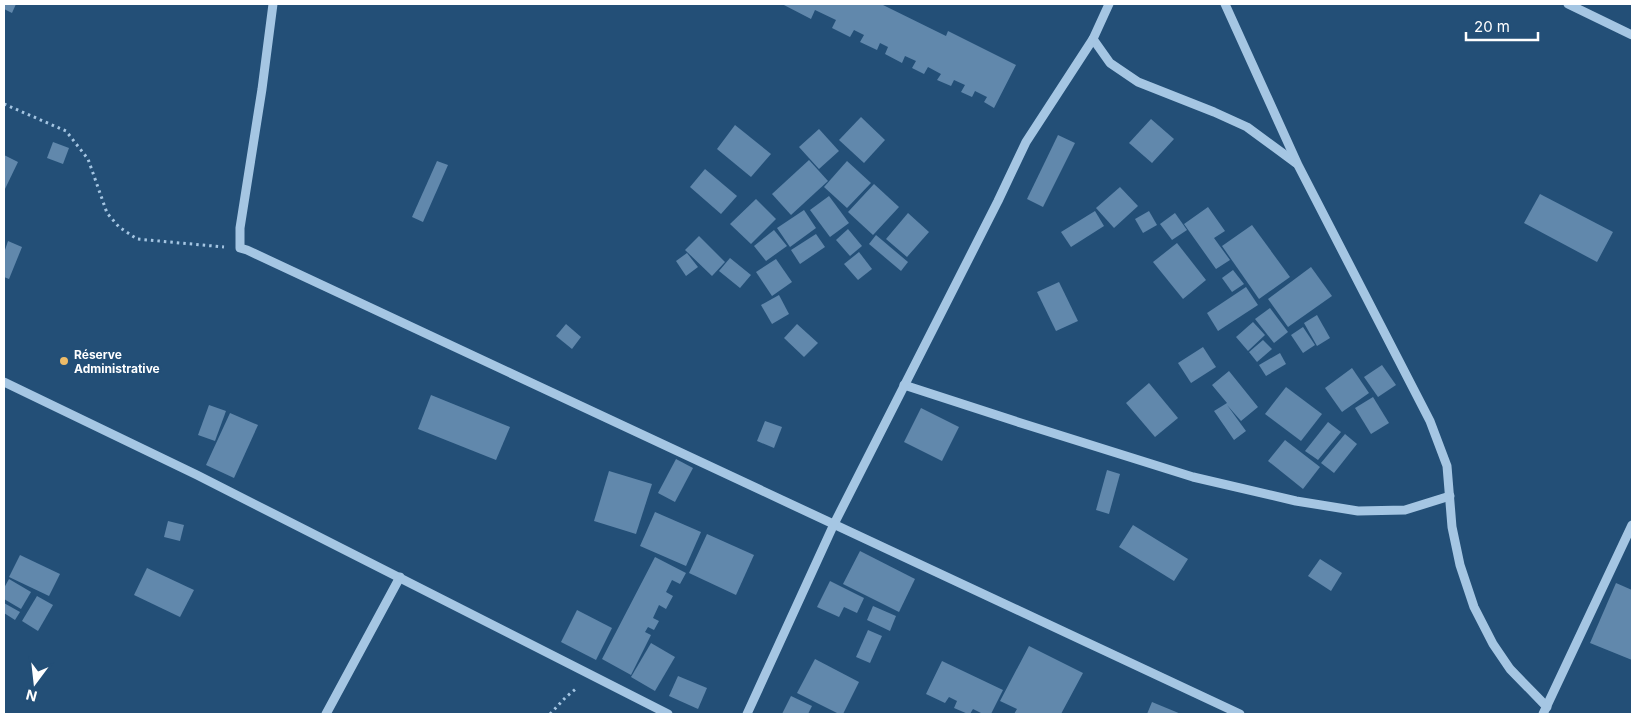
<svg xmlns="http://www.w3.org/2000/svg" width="1636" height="718" font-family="Inter,sans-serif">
<rect width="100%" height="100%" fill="#234f77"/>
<g fill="#6188ac">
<polygon points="4,4 16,4 12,13 4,9"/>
<polygon points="782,4 881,4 946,36 948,31 1016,65 994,108 984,102 987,97 975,91 972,97 961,92 965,85 954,80 951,86 937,80 941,74 928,67 924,74 912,68 916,61 905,56 902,63 885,54 888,47 880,43 877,50 860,42 864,35 854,30 850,37 832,28 836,20 815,10 811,19"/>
<polygon points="861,117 885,140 864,163 839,140"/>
<polygon points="1151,119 1174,139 1152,163 1129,143"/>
<polygon points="735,125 771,154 751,177 717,149"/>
<polygon points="819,129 839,151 819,169 799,147"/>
<polygon points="1058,135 1075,143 1043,207 1027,199"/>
<polygon points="53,142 69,148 63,164 47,158"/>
<polygon points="4,155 18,162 4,191"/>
<polygon points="809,160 828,181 791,215 772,194"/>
<polygon points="437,161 448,165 423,222 412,217"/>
<polygon points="847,161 871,183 847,208 824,187"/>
<polygon points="705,169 737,196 721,214 690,187"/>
<polygon points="874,184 899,207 873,235 848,212"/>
<polygon points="1120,187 1138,206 1114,228 1096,208"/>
<polygon points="1540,194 1613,232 1597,262 1524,223"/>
<polygon points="829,196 849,223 830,237 810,210"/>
<polygon points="756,199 776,219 751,244 730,224"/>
<polygon points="1208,207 1225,231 1214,238 1230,260 1216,269 1184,224"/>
<polygon points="804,210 816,228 790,247 777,228"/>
<polygon points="1095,211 1104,226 1071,247 1061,232"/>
<polygon points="1149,211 1157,225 1143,233 1135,219"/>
<polygon points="908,213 929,232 907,257 886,239"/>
<polygon points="1175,213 1187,230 1172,240 1160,224"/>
<polygon points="1252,225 1290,277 1259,299 1222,246"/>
<polygon points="848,229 862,246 850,256 836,240"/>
<polygon points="774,230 787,246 766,261 754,246"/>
<polygon points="816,234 825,247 800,264 791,250"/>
<polygon points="876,235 908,262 901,271 869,244"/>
<polygon points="699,236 725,262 712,276 685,250"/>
<polygon points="8,241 22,247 9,279 4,277 4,253"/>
<polygon points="1177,243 1206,280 1183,299 1153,262"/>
<polygon points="859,252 872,269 858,280 844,264"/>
<polygon points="687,253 698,267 686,276 676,261"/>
<polygon points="730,258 751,275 740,288 719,271"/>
<polygon points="776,259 792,282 772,296 756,272"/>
<polygon points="1311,267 1332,296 1288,327 1268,299"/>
<polygon points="1233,270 1244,284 1232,292 1222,278"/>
<polygon points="1059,282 1078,321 1056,331 1037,292"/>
<polygon points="1246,287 1258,305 1218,331 1207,313"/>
<polygon points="779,295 789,314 772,324 761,305"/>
<polygon points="1270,308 1288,332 1274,343 1255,319"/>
<polygon points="1317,315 1330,338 1317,346 1304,323"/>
<polygon points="1253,322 1265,335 1248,351 1236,337"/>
<polygon points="566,324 581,337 572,349 556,336"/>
<polygon points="797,324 818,343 804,357 784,338"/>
<polygon points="1303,327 1315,345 1303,353 1291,335"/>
<polygon points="1263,340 1272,349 1257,362 1249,352"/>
<polygon points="1203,347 1216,367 1191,383 1178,363"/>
<polygon points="1280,353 1286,364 1266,376 1259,365"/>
<polygon points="1382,365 1396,385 1378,397 1364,377"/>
<polygon points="1352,368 1369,393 1342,412 1325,388"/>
<polygon points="1229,371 1258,407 1241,421 1227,405 1246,431 1234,440 1214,411 1227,403 1212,385"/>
<polygon points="1149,383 1178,418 1155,437 1126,403"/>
<polygon points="1286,387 1322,414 1301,441 1265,414"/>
<polygon points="431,395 510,427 496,460 418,429"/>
<polygon points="1373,397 1389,423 1371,434 1355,408"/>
<polygon points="209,405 226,411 215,441 198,435"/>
<polygon points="921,408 959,427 942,461 904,442"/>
<polygon points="230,413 258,425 234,478 206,465"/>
<polygon points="765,421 782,427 774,448 757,441"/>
<polygon points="1328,422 1341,432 1318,460 1305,451"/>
<polygon points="1345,434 1357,444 1334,473 1321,463"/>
<polygon points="1285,440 1320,467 1303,489 1268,461"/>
<polygon points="676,459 693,468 675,502 658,493"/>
<polygon points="1107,470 1120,474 1109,514 1096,510"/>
<polygon points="609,471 652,484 636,534 594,521"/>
<polygon points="655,512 701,532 686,566 640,546"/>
<polygon points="168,521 184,525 180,541 164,537"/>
<polygon points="1133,525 1188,559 1174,581 1119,547"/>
<polygon points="707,534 754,555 736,595 689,573"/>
<polygon points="860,551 915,579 899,612 843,584"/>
<polygon points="20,555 60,574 49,596 9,577"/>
<polygon points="655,557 686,573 680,584 672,580 666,592 673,596 666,609 659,605 653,618 659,621 654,630 648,627 645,632 651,635 631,675 602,659"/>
<polygon points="1320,559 1342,573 1331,591 1308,576"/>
<polygon points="147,568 194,590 180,617 134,595"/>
<polygon points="9,579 31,592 21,609 4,599 4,588"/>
<polygon points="830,581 864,598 857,613 844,607 839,617 817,607"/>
<polygon points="1616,583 1632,590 1632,660 1590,643"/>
<polygon points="37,596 53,605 38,631 22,621"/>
<polygon points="4,603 20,612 15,620 4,613"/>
<polygon points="873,606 896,616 890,631 867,620"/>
<polygon points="577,610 612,628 596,660 561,642"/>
<polygon points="868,630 882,636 870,663 856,657"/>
<polygon points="651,643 675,657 655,691 631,677"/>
<polygon points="1029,646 1083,673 1061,714 1014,714 1017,709 1000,701"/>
<polygon points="815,659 859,682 843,714 839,714 797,693"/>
<polygon points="942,661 1003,690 991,714 980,714 981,713 973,709 970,714 968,714 954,708 957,701 949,697 945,703 926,694"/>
<polygon points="678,676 707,688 698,709 669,696"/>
<polygon points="791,696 812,706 808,714 782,714"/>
<polygon points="1152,702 1181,714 1147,714"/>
</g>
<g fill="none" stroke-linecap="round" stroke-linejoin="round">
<g stroke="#a5c6e3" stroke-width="3" stroke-dasharray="2.5 4" stroke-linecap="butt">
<polyline points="4,104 66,131 88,159 107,213 119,227 137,239 224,247"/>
<polyline points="550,714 566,697 578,687"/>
</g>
<g stroke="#a5c6e3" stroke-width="9">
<polyline points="273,4 262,89 240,228 240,248 247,250 1240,714"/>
<polyline points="1225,4 1298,165 1430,421 1447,466 1452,527 1460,565 1474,607 1493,644 1510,669 1547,707"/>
<polyline points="1568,4 1632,35"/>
<polyline points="1093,39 1110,63 1138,82 1214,112 1247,127 1296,163"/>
<polyline points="4,382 197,475 668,714"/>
<polyline points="904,385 1024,424 1193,477 1296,501 1358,511 1405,510 1450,496"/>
<polyline points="326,714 400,577"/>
<polyline points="747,714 834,524 998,201 1026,142 1093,39 1109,4"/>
<polyline points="1543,714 1632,525"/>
</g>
</g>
<circle fill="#eebc68" stroke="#234f77" stroke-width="2" cx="64" cy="361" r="5"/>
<g text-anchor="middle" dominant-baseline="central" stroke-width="4" stroke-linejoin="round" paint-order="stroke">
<g font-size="12" font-weight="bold" fill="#fff" stroke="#234f77" text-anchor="start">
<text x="74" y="354">Réserve<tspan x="74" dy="14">Administrative</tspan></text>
</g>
</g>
<rect width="1636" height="718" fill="none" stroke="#ffffff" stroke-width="10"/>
<g transform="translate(35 683) rotate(195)" stroke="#234f77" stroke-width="4" paint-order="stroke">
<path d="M0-4L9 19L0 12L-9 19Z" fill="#ffffff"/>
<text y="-8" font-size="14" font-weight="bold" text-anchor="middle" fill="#ffffff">N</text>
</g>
<path d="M1466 32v8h72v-8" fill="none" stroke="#ffffff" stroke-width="2.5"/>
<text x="1474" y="32" font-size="15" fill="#ffffff" stroke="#234f77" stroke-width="4" paint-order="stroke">20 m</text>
</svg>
